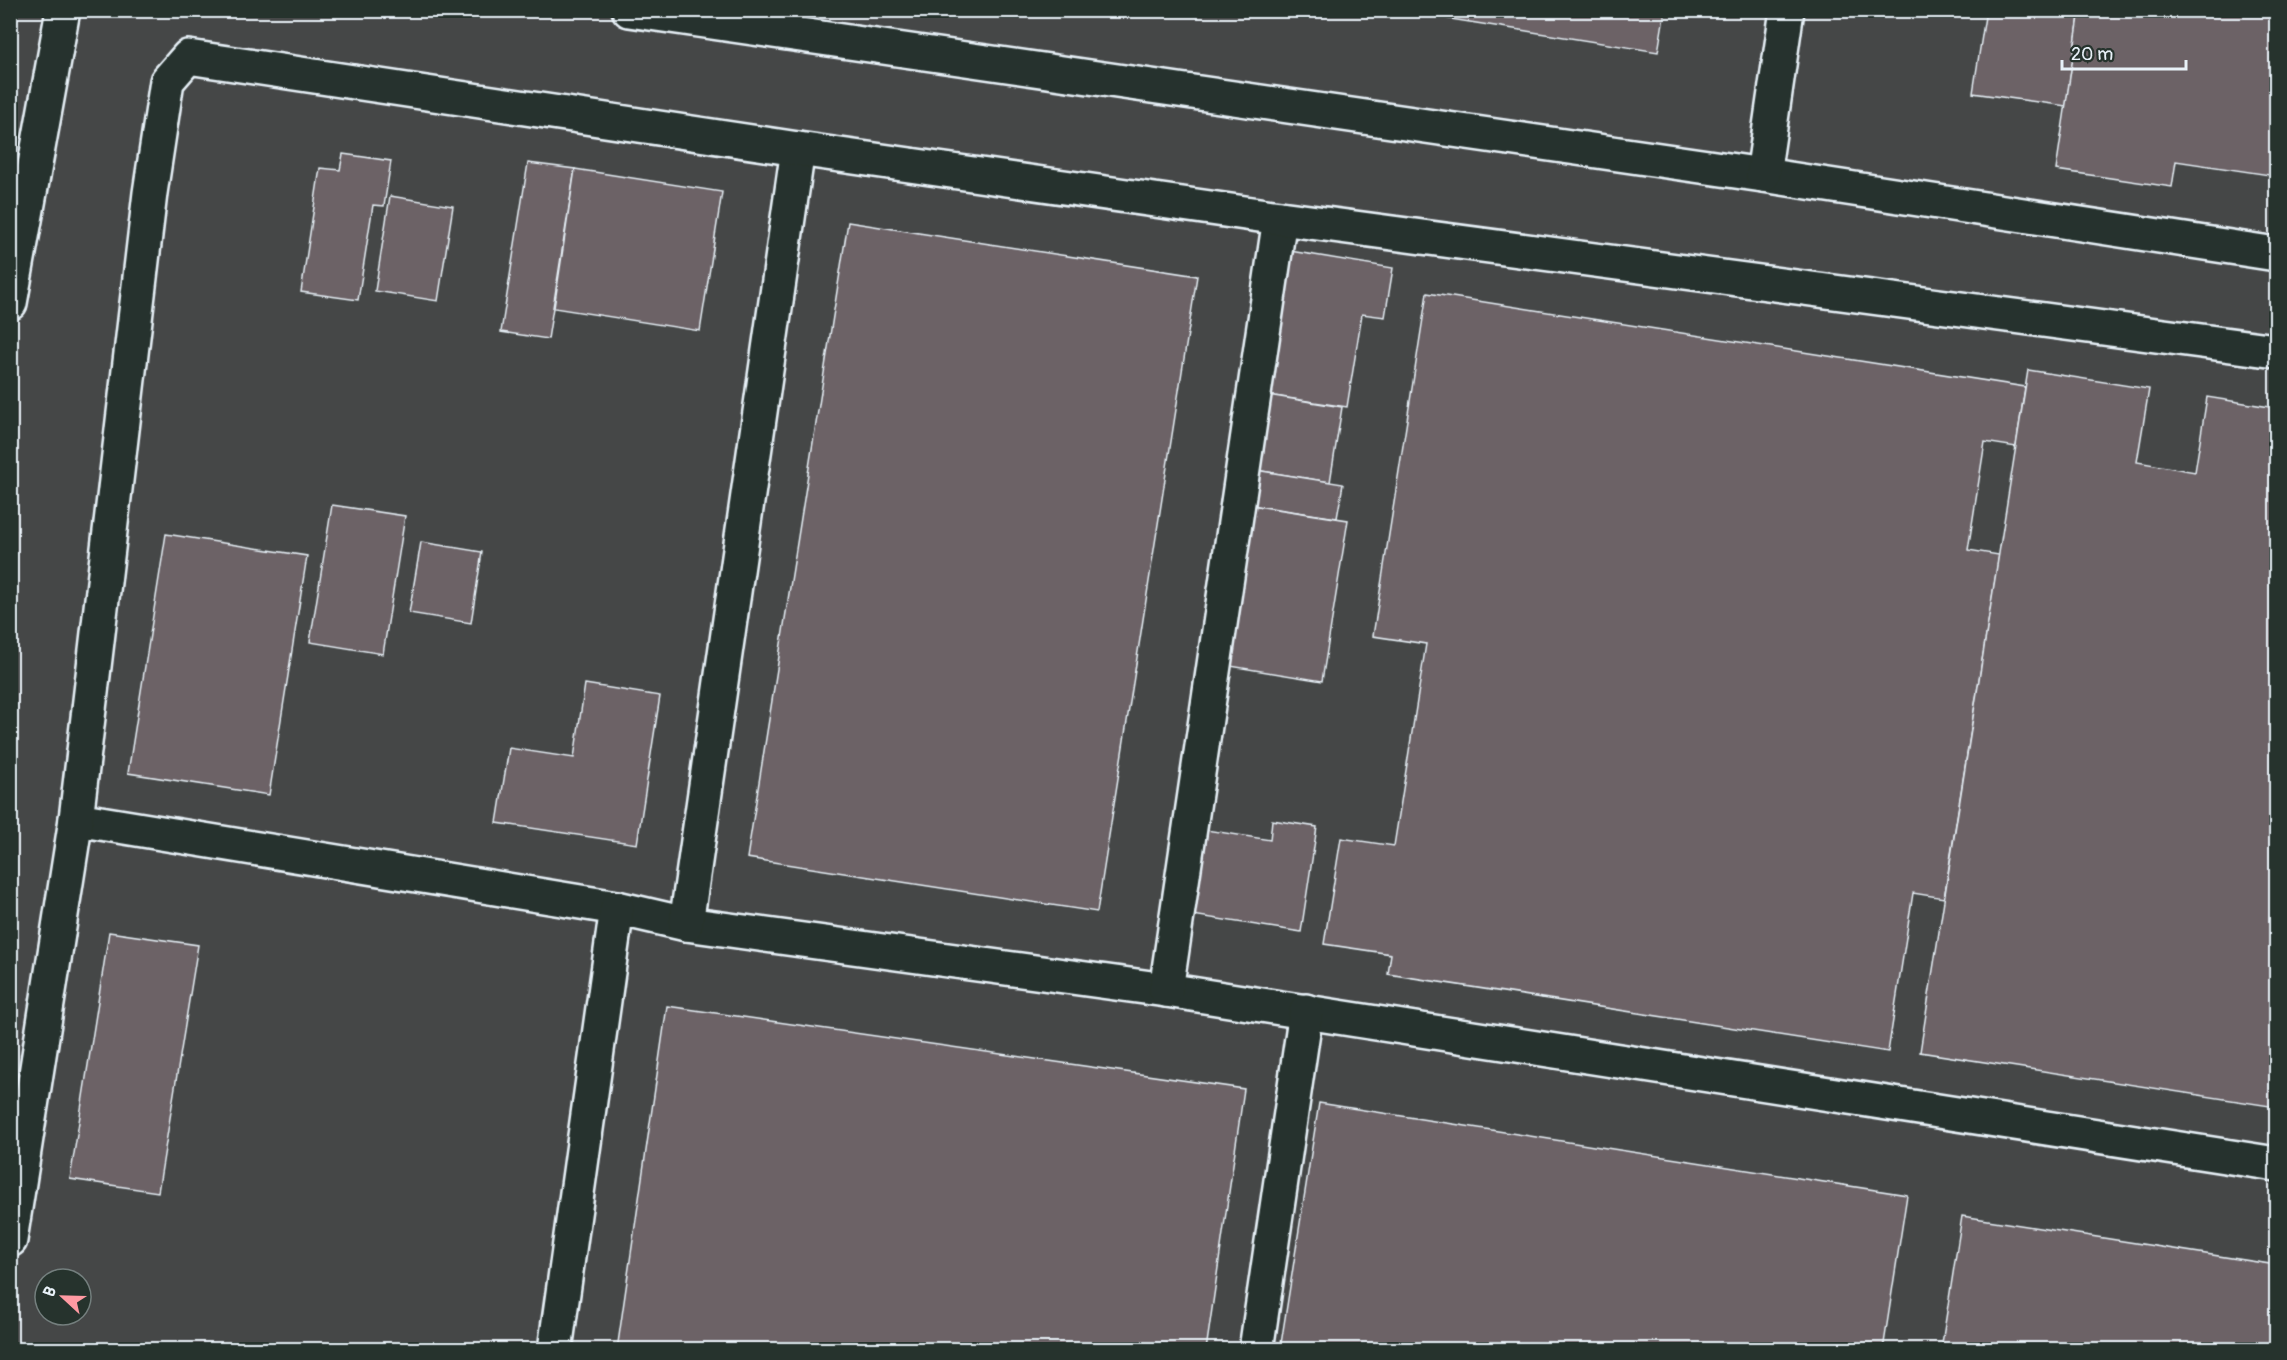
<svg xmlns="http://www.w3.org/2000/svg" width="2287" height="1360" font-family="Pangolin,sans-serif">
<rect width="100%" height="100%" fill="#343c38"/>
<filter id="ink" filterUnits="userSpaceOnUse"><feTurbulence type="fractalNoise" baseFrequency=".0167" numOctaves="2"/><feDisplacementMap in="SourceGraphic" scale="12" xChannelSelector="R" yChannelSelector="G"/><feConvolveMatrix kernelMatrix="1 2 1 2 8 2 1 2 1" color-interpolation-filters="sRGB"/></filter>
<g filter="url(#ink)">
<path fill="#454746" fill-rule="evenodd" d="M 10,11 L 2276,11 L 2276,1349 L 11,1349 ZM 45,1279 L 81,1279 L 81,1315 L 45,1315 Z"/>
<g fill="#6c6266" stroke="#e8f1f8" stroke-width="1.5">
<polygon points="1394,10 1665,10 1658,52"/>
<polygon points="1986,10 2080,10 2066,106 1973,93"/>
<polygon points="2080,10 2276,10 2276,176 2176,161 2172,187 2056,170"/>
<polygon points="343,154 391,161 384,206 373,205 358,300 301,292 320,168 340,170"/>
<polygon points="528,163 575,169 548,339 501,332"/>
<polygon points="575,169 722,192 700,331 554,308"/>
<polygon points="390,196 453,206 438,301 375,291"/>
<polygon points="848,222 1197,276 1097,912 747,858"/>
<polygon points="1284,250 1393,268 1385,317 1362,314 1347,407 1262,394"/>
<polygon points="1427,293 2025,387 2016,447 1985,442 1968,550 1999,555 1944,898 1913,893 1888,1052 1388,974 1391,954 1324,944 1341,838 1394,846 1426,644 1373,636"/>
<polygon points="2028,370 2149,389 2137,462 2195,472 2207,397 2276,408 2276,1107 1920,1052"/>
<polygon points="1262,394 1342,407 1330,482 1249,469"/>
<polygon points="1249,469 1343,484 1337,518 1244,504"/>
<polygon points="1244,504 1348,520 1322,681 1218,664"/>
<polygon points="332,505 405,516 383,654 310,642"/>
<polygon points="166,534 307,556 269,795 128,773"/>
<polygon points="421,542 482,552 471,623 409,613"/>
<polygon points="585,684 660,696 637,844 497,823 509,748 574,758"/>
<polygon points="1272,820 1317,827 1301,932 1173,912 1187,827 1270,840"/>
<polygon points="109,932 198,945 158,1192 70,1179"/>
<polygon points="667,1006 1244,1089 1206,1350 617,1350"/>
<polygon points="1319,1103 1907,1195 1883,1350 1280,1350"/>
<polygon points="1962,1216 2276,1265 2276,1350 1941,1350"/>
</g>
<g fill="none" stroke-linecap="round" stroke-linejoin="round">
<defs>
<g id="minor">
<polyline points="629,10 1763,175 2276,254"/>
<polyline points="1763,175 1787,10"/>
<polyline points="10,303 63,10"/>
<polyline points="76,819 617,908 686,924 1166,990 2276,1164"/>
<polyline points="686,924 798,149"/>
<polyline points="1166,990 1280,218"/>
<polyline points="10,1240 76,819 150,193 167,81 188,57 798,149 1280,218 2276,351"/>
<polyline points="555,1350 617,908"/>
<polyline points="1256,1350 1306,1011"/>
</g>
</defs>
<use href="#minor" stroke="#e8f1f8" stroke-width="38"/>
<use href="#minor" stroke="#26332d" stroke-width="33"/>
</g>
</g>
<rect width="2287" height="1360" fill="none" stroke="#26332d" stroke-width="36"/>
<rect x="18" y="18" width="2251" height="1324" fill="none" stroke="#e8f1f8" stroke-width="2" filter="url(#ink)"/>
<g transform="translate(63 1297) rotate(292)"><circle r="28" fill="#26332d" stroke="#747f7e" stroke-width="1.5"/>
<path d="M0-4.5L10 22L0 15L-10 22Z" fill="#ff9aa2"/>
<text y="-9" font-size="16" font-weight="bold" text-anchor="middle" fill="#e8f1f8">B</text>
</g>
<path d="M2062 60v9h124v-9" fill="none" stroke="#e8f1f8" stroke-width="3"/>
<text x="2071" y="60" font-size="18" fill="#e8f1f8" stroke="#26332d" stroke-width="4.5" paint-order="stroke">20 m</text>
</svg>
